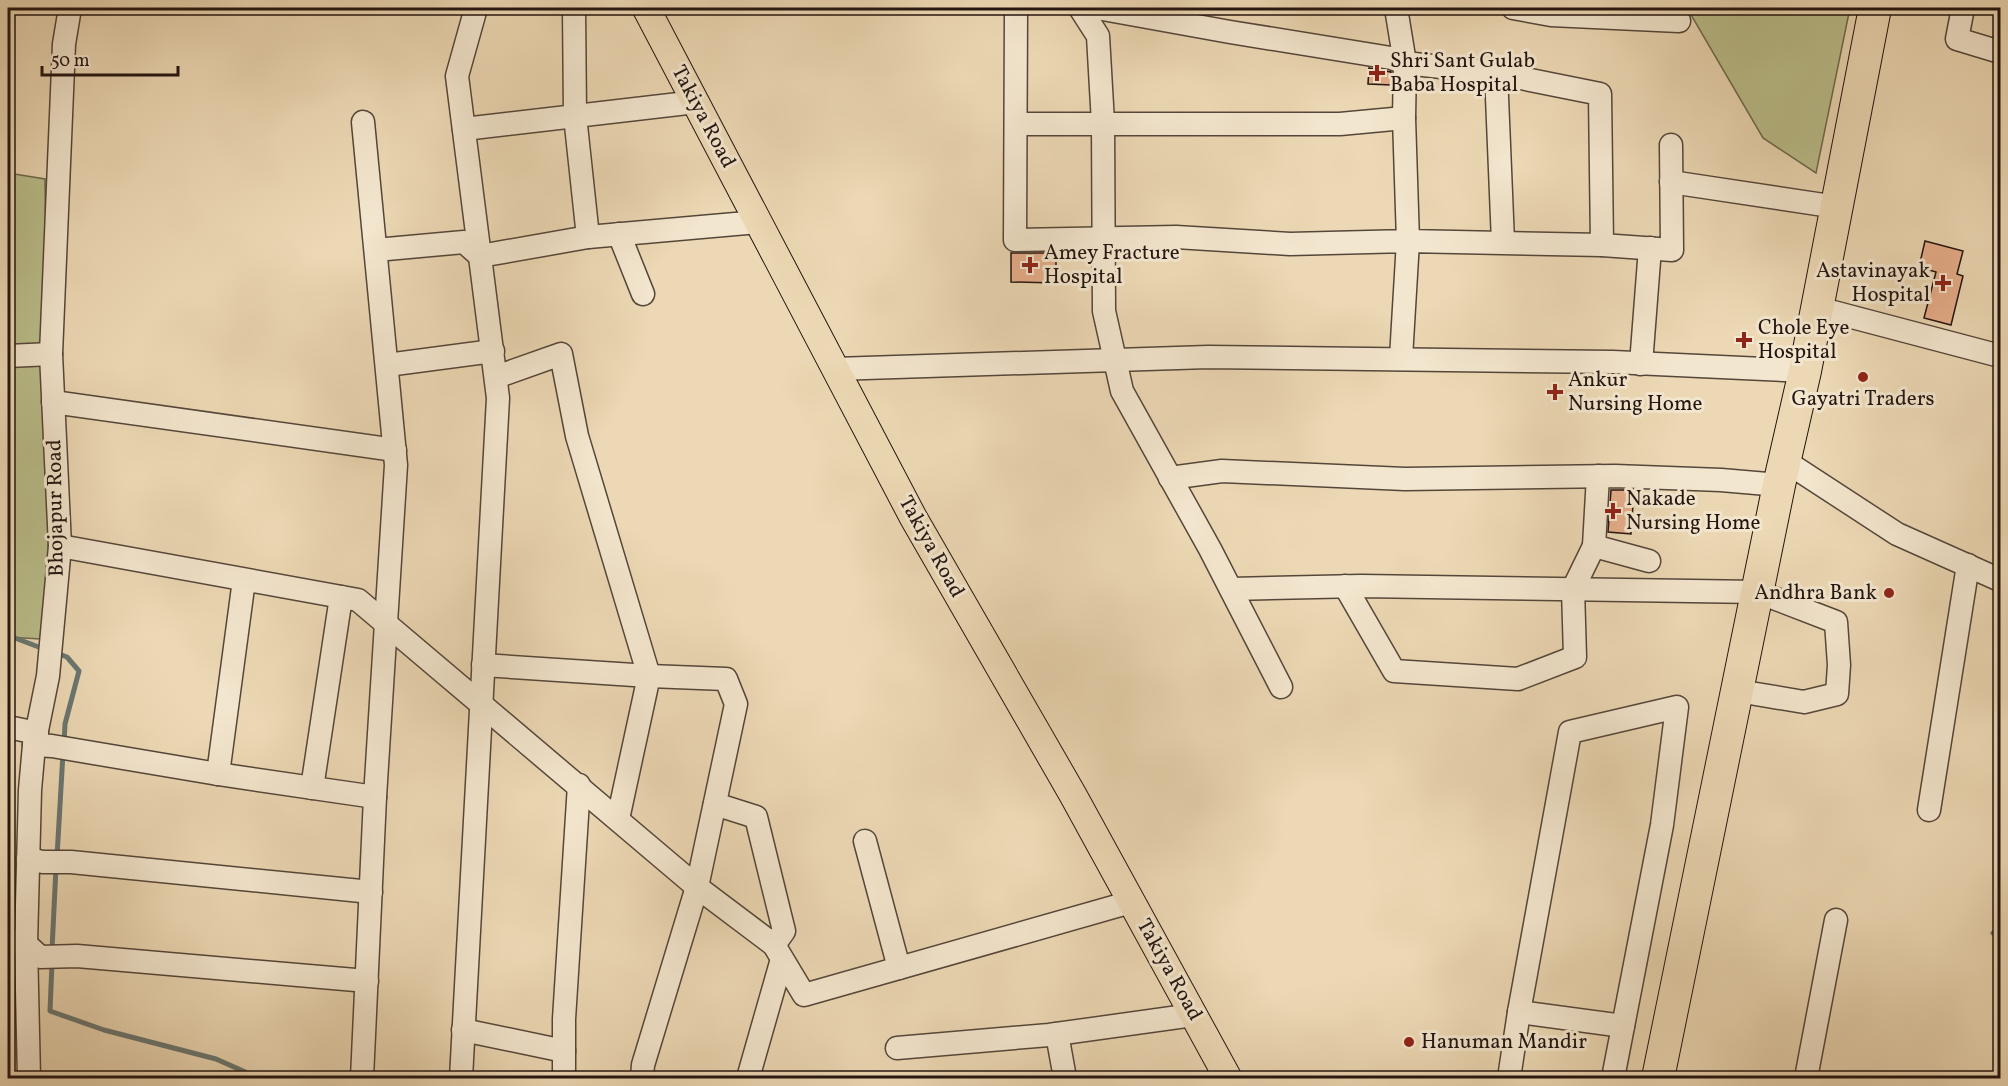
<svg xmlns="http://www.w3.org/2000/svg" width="2008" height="1086" font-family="Vollkorn,serif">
<rect width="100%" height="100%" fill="#ecd8b4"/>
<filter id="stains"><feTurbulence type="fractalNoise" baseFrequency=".00333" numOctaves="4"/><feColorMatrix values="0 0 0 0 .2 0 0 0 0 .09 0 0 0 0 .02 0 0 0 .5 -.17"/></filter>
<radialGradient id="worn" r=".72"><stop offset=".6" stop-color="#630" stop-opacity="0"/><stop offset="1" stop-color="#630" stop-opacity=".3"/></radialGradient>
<g fill="#babe8b" stroke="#6e6a4e" stroke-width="1.5">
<polygon points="1687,8 1850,8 1816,173 1763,138"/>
<polygon points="8,173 45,179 47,351 52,548 40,639 8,637"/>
</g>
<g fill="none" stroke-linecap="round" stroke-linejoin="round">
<g stroke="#6a7771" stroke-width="5">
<polyline points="8,638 15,638 44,649"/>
<polyline points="56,653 67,657 79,671 65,724 64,744"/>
<polyline points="57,857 63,753"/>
<polyline points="1993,933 2000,936"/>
<polyline points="52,950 56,867"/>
<polyline points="52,963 50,1011 104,1030 216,1059 259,1078"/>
</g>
</g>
<g fill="#e7ae8b" stroke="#231511" stroke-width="1.5">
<polygon points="1369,68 1391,72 1391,85 1368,84"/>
<polygon points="1925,241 1963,251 1957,274 1963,276 1951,325 1924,318 1936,272 1919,267"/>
<polygon points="1011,253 1056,253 1056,283 1011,282"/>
<polygon points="1611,490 1634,490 1631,534 1608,532"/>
</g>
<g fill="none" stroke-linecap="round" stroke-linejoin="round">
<defs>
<g id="minor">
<polyline points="574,8 575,116 588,237 758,222"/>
<polyline points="1016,8 1015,240 1176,237 1290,244 1408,241 1602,245 1600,94 1496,73 1405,63 1404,118 1408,241 1401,358"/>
<polyline points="1080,8 1098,36 1103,123 1104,311 1122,391 1210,549 1281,687"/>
<polyline points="1097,8 1230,32 1391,58 1405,63"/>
<polyline points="1396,8 1405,63"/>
<polyline points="1513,8 1551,15 1679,21"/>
<polyline points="1963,8 1957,39 2000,52"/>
<polyline points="1496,73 1503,242"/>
<polyline points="1016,124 1340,124 1404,118"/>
<polyline points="464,129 696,102"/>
<polyline points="1671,182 1837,207"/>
<polyline points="619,234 643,294"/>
<polyline points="1602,245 1672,250 1671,145"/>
<polyline points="376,250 464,242 480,256 588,237"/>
<polyline points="1818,308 2000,356"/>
<polyline points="8,356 51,354"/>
<polyline points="1641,364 1650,248"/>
<polyline points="387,365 493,351"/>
<polyline points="835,369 1208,357 1613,362 1805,371"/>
<polyline points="496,377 561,354 577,436 649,676 618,819"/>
<polyline points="53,402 395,450"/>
<polyline points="1785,461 1897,534 2000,580"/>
<polyline points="1170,478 1222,471 1405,479 1615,476 1721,480 1779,485"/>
<polyline points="60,546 358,600 697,887 774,945 804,995 1131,902"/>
<polyline points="1594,546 1598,476"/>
<polyline points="1345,586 1394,671 1518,679 1575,657 1573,589 1594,546 1649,561"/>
<polyline points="1231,589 1361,586 1758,592 1836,622 1839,665 1837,694 1804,702 1738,691"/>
<polyline points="483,665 649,676 726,679 736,704 697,887 643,1065 642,1078"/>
<polyline points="8,727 37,733"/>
<polyline points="34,745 52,746 218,774 375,797"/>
<polyline points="218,774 244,580"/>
<polyline points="312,788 341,597"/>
<polyline points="715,804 756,817 784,931 774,945"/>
<polyline points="1929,810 1968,565"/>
<polyline points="865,841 899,968"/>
<polyline points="28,859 43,862 71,862 371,892"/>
<polyline points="8,940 26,944 40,957 77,956 367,981"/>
<polyline points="1519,1012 1623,1026"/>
<polyline points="463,1030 564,1051"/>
<polyline points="1057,1034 1065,1078"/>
<polyline points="897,1048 1049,1035 1193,1015"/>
<polyline points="29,1078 26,944 30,790 34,745 48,676 60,546 51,354 64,44 70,8"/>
<polyline points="362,1078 375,797 396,465 363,122"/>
<polyline points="461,1078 498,398 457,76 476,8"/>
<polyline points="564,1078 564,1019 579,785"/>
<polyline points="748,1078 782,959"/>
<polyline points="1509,1078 1519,1012 1570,732 1677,707 1662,825 1613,1078"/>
<polyline points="1806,1078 1836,920"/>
</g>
<polyline id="major" points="646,8 913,517 1073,795 1228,1078"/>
<polyline id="highway" points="1658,1078 1779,485 1805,371 1875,8"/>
</defs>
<use href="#minor" stroke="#55463a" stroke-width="25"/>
<use href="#major" stroke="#231511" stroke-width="29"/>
<use href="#highway" stroke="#231511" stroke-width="34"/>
<use href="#minor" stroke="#f3e6ce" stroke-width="22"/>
<use href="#major" stroke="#ecd8b4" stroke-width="27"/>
<use href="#highway" stroke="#ecd8b4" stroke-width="32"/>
</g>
<g fill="#8f2418" stroke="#f3e6ce" stroke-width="2">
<path d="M1374 64h6v6h6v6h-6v6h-6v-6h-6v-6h6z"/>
<path d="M1027 256h6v6h6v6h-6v6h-6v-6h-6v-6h6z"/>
<path d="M1940 274h6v6h6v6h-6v6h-6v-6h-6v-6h6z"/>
<path d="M1741 331h6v6h6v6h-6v6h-6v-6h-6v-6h6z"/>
<circle cx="1863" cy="377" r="6"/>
<path d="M1552 383h6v6h6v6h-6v6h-6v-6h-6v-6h6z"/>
<path d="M1610 502h6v6h6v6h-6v6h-6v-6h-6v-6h6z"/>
<circle cx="1889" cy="593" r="6"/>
<circle cx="1409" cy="1042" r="6"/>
</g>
<g text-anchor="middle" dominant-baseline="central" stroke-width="6" stroke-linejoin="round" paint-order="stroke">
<g font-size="21" fill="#231511" stroke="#f3e6ce" text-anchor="start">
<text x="1390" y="61">Shri Sant Gulab<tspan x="1390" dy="24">Baba Hospital</tspan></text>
<text x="1044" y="253">Amey Fracture<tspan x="1044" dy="24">Hospital</tspan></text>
<text x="1930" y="271" text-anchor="end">Astavinayak<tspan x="1930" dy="24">Hospital</tspan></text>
<text x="1758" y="328">Chole Eye<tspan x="1758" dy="24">Hospital</tspan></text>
<text x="1568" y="380">Ankur<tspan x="1568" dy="24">Nursing Home</tspan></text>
<text x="1863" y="399" text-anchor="middle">Gayatri Traders</text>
<text x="1626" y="499">Nakade<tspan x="1626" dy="24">Nursing Home</tspan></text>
<text x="1877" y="593" text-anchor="end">Andhra Bank</text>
<text x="1421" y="1042">Hanuman Mandir</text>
</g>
<g font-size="21" fill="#231511" stroke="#f3e6ce">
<text transform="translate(703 117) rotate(62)">Takiya Road</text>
<text transform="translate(56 508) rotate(-91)">Bhojapur Road</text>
<text transform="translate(931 547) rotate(61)">Takiya Road</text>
<text transform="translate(1169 970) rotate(61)">Takiya Road</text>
</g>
</g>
<rect width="2008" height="1086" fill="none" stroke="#ecd8b4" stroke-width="30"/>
<rect x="9" y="9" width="1990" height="1068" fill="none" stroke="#231511" stroke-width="3"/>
<rect x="15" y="15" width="1978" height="1056" fill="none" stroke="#231511" stroke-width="1.5"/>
<path d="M42 66v9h136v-9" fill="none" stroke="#231511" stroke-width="3"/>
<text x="51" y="66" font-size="18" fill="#231511" stroke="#f3e6ce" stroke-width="4.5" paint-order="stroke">50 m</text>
<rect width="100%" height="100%" filter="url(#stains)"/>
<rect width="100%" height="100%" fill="url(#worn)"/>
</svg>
